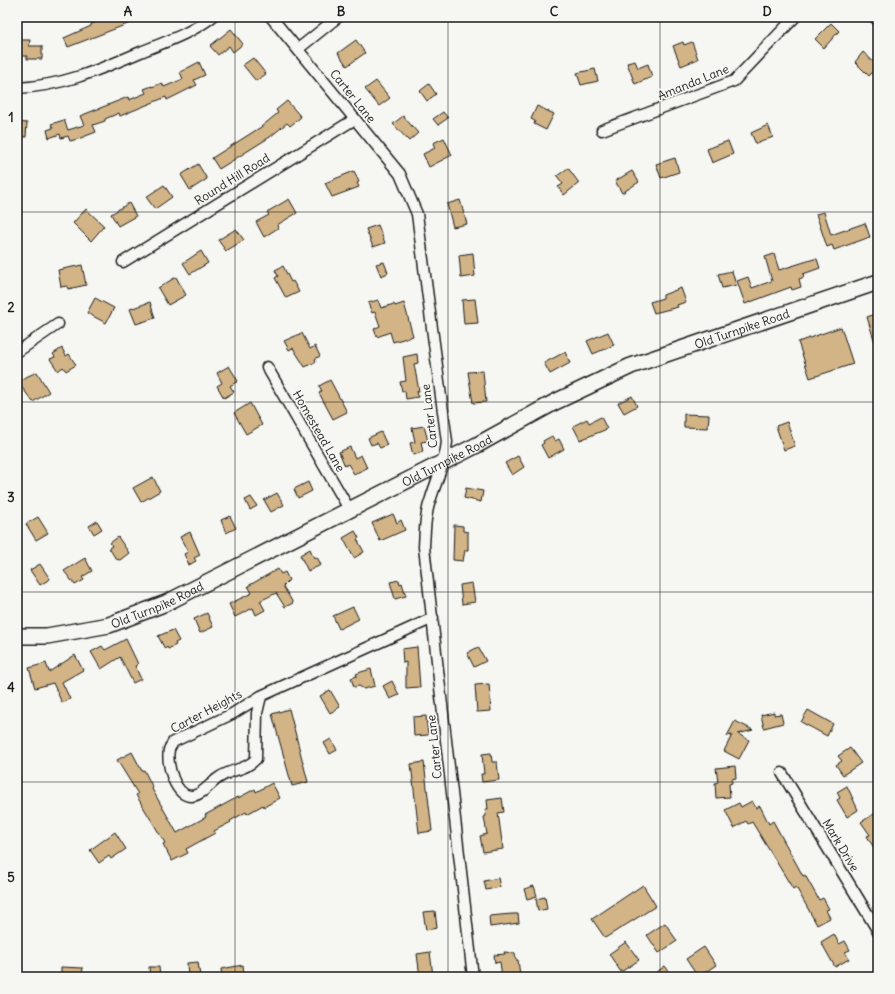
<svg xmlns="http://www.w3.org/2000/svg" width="895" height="994" font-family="Delius,sans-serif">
<rect width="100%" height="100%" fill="#f6f6f2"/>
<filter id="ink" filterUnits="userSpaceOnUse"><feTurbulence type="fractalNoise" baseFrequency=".025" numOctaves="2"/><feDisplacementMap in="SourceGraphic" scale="8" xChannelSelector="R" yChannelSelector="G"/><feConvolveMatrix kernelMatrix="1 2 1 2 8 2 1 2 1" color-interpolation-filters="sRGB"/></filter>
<g filter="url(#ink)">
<g fill="#d2b486" stroke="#1c1c1c">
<polygon points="104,17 143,18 68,47 64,38 91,26 91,24 105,19"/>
<polygon points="831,23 839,31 824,48 815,39"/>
<polygon points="231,29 243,44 233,52 229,46 218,55 210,46"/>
<polygon points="20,40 30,40 29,46 42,46 42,59 27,59 27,56 20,56"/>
<polygon points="356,40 365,53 347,66 338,53"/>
<polygon points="683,42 684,45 692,42 698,59 681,66 673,46"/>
<polygon points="863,52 878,66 869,76 855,62"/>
<polygon points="253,58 266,74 256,81 243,65"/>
<polygon points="635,61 638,68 648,64 652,77 635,84 627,63"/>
<polygon points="199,62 205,75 194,80 197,85 167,100 166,97 120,116 119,113 105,119 105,121 93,125 96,132 78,139 70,141 68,136 61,138 60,134 49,138 47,130 53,128 51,124 64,120 68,130 84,125 80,116 128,97 129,100 146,93 144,89 152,86 152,87 162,83 164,87 183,79 180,72"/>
<polygon points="595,69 598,81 581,85 577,73"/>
<polygon points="376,81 390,98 379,106 365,89"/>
<polygon points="429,84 436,94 427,101 420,91"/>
<polygon points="287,101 301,117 290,126 287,123 270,137 219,169 212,158 261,127 278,113 276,110"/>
<polygon points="537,106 554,114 546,130 534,124 535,121 531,119"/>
<polygon points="443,112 448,118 438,125 433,119"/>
<polygon points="403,116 418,133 409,141 393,124"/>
<polygon points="17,122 27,123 26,137 17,136"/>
<polygon points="768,125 773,137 756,144 751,133"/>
<polygon points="444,138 452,155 429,167 423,154 435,148 433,143"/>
<polygon points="728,141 733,154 712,163 707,149"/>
<polygon points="675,158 679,172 661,178 656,164"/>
<polygon points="198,164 207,179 190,190 181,175"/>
<polygon points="568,168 579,183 564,195 558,187 563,184 557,176"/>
<polygon points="354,171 359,182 357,183 359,187 332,197 325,183"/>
<polygon points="632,171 639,182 622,193 615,181"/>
<polygon points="164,185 172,197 155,209 146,197"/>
<polygon points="289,199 297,213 277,225 278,228 264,237 256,222 269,215 267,212"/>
<polygon points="460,200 467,224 453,227 447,204"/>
<polygon points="129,203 136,216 118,226 111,214"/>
<polygon points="86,209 104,226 91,241 73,223"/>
<polygon points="824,212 831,235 865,223 870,237 834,250 832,245 827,247 816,214"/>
<polygon points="378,225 385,243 373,247 366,229"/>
<polygon points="236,229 244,240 226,251 218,240"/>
<polygon points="201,251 208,263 190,274 183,263"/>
<polygon points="473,253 475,276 461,278 459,255"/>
<polygon points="774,254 779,270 814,259 817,259 820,268 803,274 804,277 799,279 801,287 792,290 791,287 745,304 737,281 748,277 752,288 772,281 765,257"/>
<polygon points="384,262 388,273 381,276 376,264"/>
<polygon points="82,265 86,285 68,289 67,286 61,287 58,270"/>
<polygon points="283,266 291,282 293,281 299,292 286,298 275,278 278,276 275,270"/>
<polygon points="732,271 736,285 722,288 718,274"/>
<polygon points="176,277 186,295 168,305 158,288"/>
<polygon points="681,288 686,302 677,305 678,307 654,313 650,302 663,298 663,295"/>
<polygon points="95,298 114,308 106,323 87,313"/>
<polygon points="475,299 478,323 464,324 462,300"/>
<polygon points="378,300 381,308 394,304 395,306 404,303 413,336 393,342 390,332 377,337 374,329 380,326 375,312 372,313 368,303"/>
<polygon points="150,302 155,318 136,324 130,309"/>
<polygon points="878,313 878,346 876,346 867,317"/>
<polygon points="841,327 853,364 810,378 798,342"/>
<polygon points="608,332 614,345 593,354 587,341"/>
<polygon points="302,333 310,349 315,346 320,356 315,359 316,362 305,367 293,348 289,350 284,341"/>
<polygon points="62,348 66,356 69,354 76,365 66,371 63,367 58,371 50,359 55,357 53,354"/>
<polygon points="565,352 570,363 550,374 544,363"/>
<polygon points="417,354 418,363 414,364 419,391 417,391 418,397 406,399 405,391 402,391 400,382 406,381 403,357"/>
<polygon points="229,366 238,381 230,386 234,392 224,398 217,386 222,383 217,373"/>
<polygon points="483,371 486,402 473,403 468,372"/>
<polygon points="37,372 49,392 33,402 17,381"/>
<polygon points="330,380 347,412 333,419 319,393 322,391 319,386"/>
<polygon points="632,396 637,406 624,413 618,403"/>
<polygon points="250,403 262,425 246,434 234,413"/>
<polygon points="684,414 709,415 708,428 684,427"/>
<polygon points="601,417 607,429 580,440 573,426 587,419 589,423"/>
<polygon points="787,422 795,446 784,450 776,426"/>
<polygon points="424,426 428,441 421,442 423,452 413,455 410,443 415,442 412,428"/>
<polygon points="381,432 387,445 380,448 377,443 371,445 368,438"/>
<polygon points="552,436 555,441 559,439 564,449 548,458 541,445 544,443 543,441"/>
<polygon points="350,447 355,458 361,455 367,468 354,474 348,464 345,466 339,452"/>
<polygon points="518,456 524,467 512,475 505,463"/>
<polygon points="153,477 160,491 141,502 133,488"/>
<polygon points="308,482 312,491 298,498 294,489"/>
<polygon points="466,488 483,491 481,502 464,498"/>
<polygon points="277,493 284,505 271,512 264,500"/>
<polygon points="251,497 257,506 250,510 245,500"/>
<polygon points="393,514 397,523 401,520 405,530 380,541 372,523"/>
<polygon points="230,516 236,528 226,533 221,520"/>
<polygon points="38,517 48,533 36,540 26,524"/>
<polygon points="97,521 102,529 94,534 89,526"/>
<polygon points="454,525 463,526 463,531 468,532 468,550 465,550 463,561 453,560"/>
<polygon points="355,531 359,538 357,539 364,552 354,558 343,538"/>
<polygon points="190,532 200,555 194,558 196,561 189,565 184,554 188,552 180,537"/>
<polygon points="118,537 129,553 120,560 116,559 109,548 112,546 110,543"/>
<polygon points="310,549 314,558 317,557 321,565 308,571 300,555"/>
<polygon points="85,558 92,571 82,577 84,580 75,585 64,571"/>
<polygon points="40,564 50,579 40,585 30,570"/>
<polygon points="278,569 281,574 285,572 289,580 283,586 293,603 285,607 276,593 260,601 265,610 256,615 253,608 235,617 229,604 252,593 248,586"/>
<polygon points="399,580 400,584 402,583 406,596 395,599 390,582"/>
<polygon points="472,583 475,602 462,604 460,585"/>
<polygon points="353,607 359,619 339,629 333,616"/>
<polygon points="207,613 213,627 200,633 194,619"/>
<polygon points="173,630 179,641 175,643 176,645 168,649 167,647 165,649 158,636"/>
<polygon points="126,639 138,664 135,666 141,679 133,683 120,657 101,669 91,652 102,646 105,650"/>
<polygon points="417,647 420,687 406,688 406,662 403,663 402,649"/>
<polygon points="478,647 486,661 474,667 467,653"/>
<polygon points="75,655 83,670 62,682 70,699 62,703 53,683 35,688 29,668 46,663 49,672"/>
<polygon points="371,669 375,686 364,689 359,686 354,687 351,678 357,676 356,674 361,672"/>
<polygon points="392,681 399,695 390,699 383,686"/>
<polygon points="489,684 491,711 477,712 475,685"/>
<polygon points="330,690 340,707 330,713 320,696"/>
<polygon points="289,709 308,782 292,786 272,714"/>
<polygon points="808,710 833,724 827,736 801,722"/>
<polygon points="774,712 774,715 781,714 783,723 764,728 761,715"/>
<polygon points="426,716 428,735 414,736 413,717"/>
<polygon points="735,721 753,730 738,734 749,740 739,759 724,751 732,735 727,736"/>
<polygon points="331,739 337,750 330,754 324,743"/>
<polygon points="850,748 861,763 843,775 836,765 842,761 838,756"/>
<polygon points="132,752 142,771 144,770 153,788 152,789 177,833 206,817 205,815 238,797 238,798 255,789 256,792 272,783 280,798 264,807 263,805 247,814 246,812 230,821 231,822 214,831 215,833 186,849 188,853 172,861 163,844 165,843 136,795 138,794 117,760"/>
<polygon points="491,753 492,762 497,762 499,780 482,782 481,774 484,774 482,754"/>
<polygon points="424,762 432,831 419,833 411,764"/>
<polygon points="735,766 736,778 732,779 732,783 729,784 730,797 716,798 715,783 718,782 716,768"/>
<polygon points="847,786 858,810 847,817 837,800 840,798 837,792"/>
<polygon points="502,798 504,812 498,813 503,849 483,852 480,836 487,834 484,817 486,816 485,809 488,809 487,800"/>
<polygon points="752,801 756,808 760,806 769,824 773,821 803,876 805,875 819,900 823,898 829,909 826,910 830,918 817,925 796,887 793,889 752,822 748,824 746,821 734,828 725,810 739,803 741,807"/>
<polygon points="874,814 878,821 878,855 867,836 870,835 861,822"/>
<polygon points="115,832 126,849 111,859 109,856 99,863 90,850"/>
<polygon points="498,878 500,887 486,890 484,881"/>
<polygon points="643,885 656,906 605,938 592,919"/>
<polygon points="534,886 537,896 527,899 524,889"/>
<polygon points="545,897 547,909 538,911 536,899"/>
<polygon points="435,911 437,928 426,930 423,912"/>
<polygon points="512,914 518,914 519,923 490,927 489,916"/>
<polygon points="665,923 677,941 659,953 647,935"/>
<polygon points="834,934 839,944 845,941 850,950 845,952 849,959 835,967 821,942"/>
<polygon points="626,942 639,960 621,972 609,954"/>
<polygon points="704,947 716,965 698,977 686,959"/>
<polygon points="430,952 433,976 420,977 417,954"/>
<polygon points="504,952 515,953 516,960 518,960 520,975 502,977 500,962 495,963 494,955 505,954"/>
<polygon points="198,962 200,976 188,977 187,963"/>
<polygon points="243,965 244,974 222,977 221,969"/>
<polygon points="665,966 673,977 650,977"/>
<polygon points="61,967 83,968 82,977 61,977"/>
<polygon points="149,967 159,967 160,977 150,977"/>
</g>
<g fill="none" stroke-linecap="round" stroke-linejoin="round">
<defs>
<g id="street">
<path d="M 271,17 L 400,174 L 417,214 L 447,442 C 445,462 437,479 431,498 C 425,514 425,530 424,547 L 473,977"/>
<polyline points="874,17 878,20"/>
<polyline points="298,49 338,17"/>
<path d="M 17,88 C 64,86 101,69 143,51 C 168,41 191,33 212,17"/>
<polyline points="602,130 734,81 795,17"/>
<polyline points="123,262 355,119"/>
<polyline points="17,352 58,324"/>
<polyline points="267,367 349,509"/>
<path d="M 261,696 L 257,713 L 256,759 C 246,770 232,769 220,777 C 211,782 203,795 192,796 C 175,797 166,764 169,750 C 169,748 172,745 173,742 L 232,714 L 261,696 L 433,618"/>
<polyline points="782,773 878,931"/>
</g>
<g id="secondary">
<path id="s1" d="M 17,636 L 47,636 L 109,625 L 166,603 L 477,445 L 555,402 L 631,366 L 878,282"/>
</g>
</defs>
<use href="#street" stroke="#1c1c1c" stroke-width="13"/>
<use href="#secondary" stroke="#1c1c1c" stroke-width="18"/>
<use href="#street" stroke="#f6f6f2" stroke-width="10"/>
<use href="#secondary" stroke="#f6f6f2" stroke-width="15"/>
</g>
</g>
<path fill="none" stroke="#1c1c1c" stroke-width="1" stroke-opacity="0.55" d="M 235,17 L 235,977M 448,17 L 448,977M 660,17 L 660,977M 17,212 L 878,212M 17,402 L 878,402M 17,592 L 878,592M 17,782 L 878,782"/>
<g text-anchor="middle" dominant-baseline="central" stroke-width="3.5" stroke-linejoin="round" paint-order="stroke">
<g font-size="12" fill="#1c1c1c" stroke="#f6f6f2">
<text transform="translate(693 82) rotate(-22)">Amanda Lane</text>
<text transform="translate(353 96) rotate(51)">Carter Lane</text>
<text transform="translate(232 179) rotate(-32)">Round Hill Road</text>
<text stroke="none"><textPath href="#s1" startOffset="793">Old Turnpike Road</textPath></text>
<text transform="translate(429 416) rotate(-97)">Carter Lane</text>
<text transform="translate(319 431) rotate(60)">Homestead Lane</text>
<text stroke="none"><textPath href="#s1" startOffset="469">Old Turnpike Road</textPath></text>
<text stroke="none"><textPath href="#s1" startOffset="145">Old Turnpike Road</textPath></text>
<text transform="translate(206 711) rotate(-28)">Carter Heights</text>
<text transform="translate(434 747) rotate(-96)">Carter Lane</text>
<text transform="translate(841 845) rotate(59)">Mark Drive</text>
</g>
</g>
<rect width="895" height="994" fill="none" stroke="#f6f6f2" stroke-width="44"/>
<rect x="22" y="22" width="851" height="950" fill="none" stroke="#1c1c1c" stroke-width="1.5"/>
<g font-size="13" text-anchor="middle" font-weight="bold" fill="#1c1c1c">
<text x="128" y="16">A</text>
<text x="341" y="16">B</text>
<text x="554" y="16">C</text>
<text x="767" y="16">D</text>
<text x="11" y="122">1</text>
<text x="11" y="312">2</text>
<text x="11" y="502">3</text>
<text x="11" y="692">4</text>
<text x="11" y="882">5</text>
</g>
</svg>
